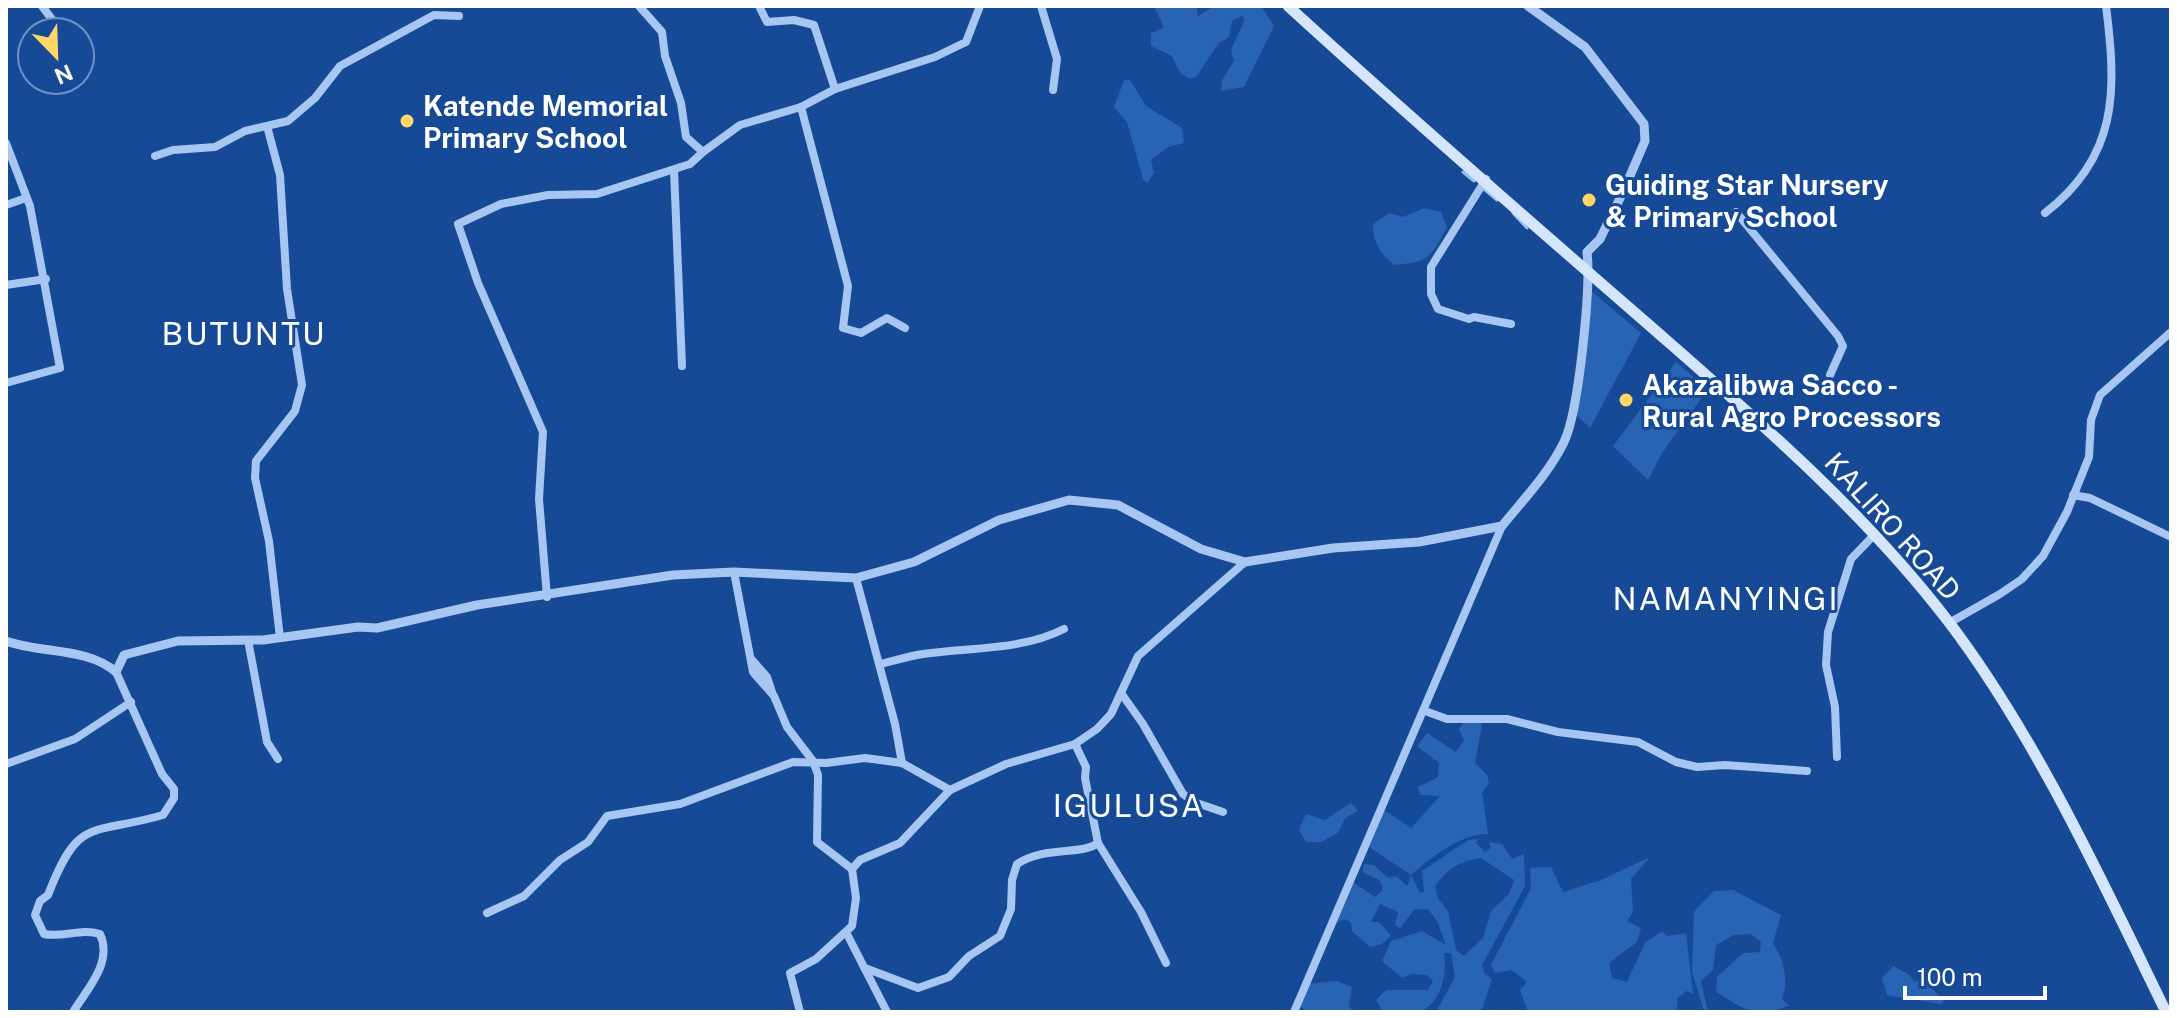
<svg xmlns="http://www.w3.org/2000/svg" width="2177" height="1018" font-family="'Public Sans',sans-serif">
<rect width="100%" height="100%" fill="#164a96"/>
<g fill="#2963b4" fill-rule="evenodd">
<polygon points="1154,6 1196,6 1198,16 1215,6 1261,6 1274,26 1244,87 1221,91 1222,80 1234,61 1231,50 1244,21 1243,15 1232,21 1229,37 1219,43 1196,77 1189,79 1179,71 1172,56 1151,46 1151,33 1164,28"/>
<polygon points="1124,80 1130,80 1146,106 1182,128 1184,143 1168,147 1151,160 1154,173 1147,183 1143,179 1127,122 1114,107"/>
<path d="M 1424,208 L 1441,212 L 1447,227 C 1431,258 1429,262 1394,265 C 1380,252 1373,244 1373,224 L 1389,213 L 1403,217 Z"/>
<polygon points="1590,290 1641,333 1590,428 1572,411"/>
<polygon points="1676,362 1708,389 1662,453 1648,480 1613,446"/>
<path d="M 1472,719 L 1482,724 L 1475,763 L 1487,775 L 1489,783 L 1482,792 L 1488,834 C 1462,833 1430,858 1411,875 L 1420,893 L 1424,892 L 1422,871 L 1468,840 L 1479,839 L 1476,843 L 1485,852 L 1491,848 L 1489,842 L 1502,844 L 1512,859 L 1524,854 L 1525,886 L 1482,965 L 1484,973 L 1492,979 L 1481,1012 L 1436,1012 L 1455,977 L 1451,953 L 1444,953 C 1447,973 1442,1001 1422,1011 C 1412,1015 1394,1012 1383,1012 L 1376,1000 L 1386,990 L 1428,990 L 1433,981 L 1427,975 L 1412,974 L 1402,978 L 1382,961 L 1391,941 L 1422,931 L 1446,945 L 1437,921 L 1428,909 L 1414,910 L 1400,928 L 1395,925 L 1398,912 L 1380,904 L 1371,922 L 1379,922 L 1391,936 L 1382,944 L 1370,947 L 1352,931 L 1351,922 L 1344,919 L 1336,923 L 1353,882 L 1375,897 L 1383,890 L 1380,881 L 1363,872 L 1364,864 L 1374,865 L 1388,878 L 1396,876 L 1407,886 L 1411,875 L 1369,847 L 1384,810 L 1411,828 L 1440,796 L 1420,795 L 1418,787 L 1438,777 L 1439,763 L 1417,746 L 1427,733 L 1456,752 L 1464,740 L 1459,729 L 1464,721 ZM 1481,858 L 1514,880 L 1509,894 L 1491,911 L 1483,938 L 1464,956 L 1456,950 L 1448,911 L 1438,898 L 1435,886 C 1449,868 1458,862 1481,858 Z"/>
<polygon points="1351,803 1358,811 1345,818 1338,833 1321,842 1306,842 1299,830 1306,814 1325,820"/>
<polygon points="1650,857 1631,879 1633,912 1627,921 1641,928 1637,942 1609,963 1612,978 1627,982 1645,943 1662,931 1667,936 1686,933 1693,994 1686,991 1678,998 1676,1012 1528,1012 1520,990 1527,982 1512,970 1495,973 1491,965 1531,888 1530,868 1551,867 1563,892 1601,880"/>
<path d="M 1733,890 L 1781,915 L 1773,943 C 1784,961 1789,979 1782,999 L 1789,1006 C 1754,1017 1748,1012 1716,992 L 1717,977 L 1743,953 L 1760,952 L 1761,942 L 1751,934 L 1734,935 L 1716,945 L 1713,970 L 1701,981 L 1708,1012 L 1704,1011 L 1692,972 L 1694,911 L 1714,891 Z"/>
<polygon points="1893,966 1910,975 1914,982 1929,975 1938,977 1929,986 1944,1000 1941,1004 1887,995 1882,978"/>
<polygon points="1337,981 1352,987 1349,1006 1353,1012 1307,1012 1298,1004 1307,984"/>
</g>
<g fill="none" stroke-linecap="round" stroke-linejoin="round">
<g stroke="#99c1f4" stroke-width="3">
<polyline points="1463,172 1474,181"/>
<polyline points="1484,189 1497,200"/>
<polyline points="1513,213 1527,228"/>
</g>
<g stroke="#a7c6f1" stroke-width="8">
<polyline points="42,6 54,22"/>
<polyline points="639,6 662,32 665,56 681,103 686,137 703,152 740,125 801,107 835,89 935,57 966,42 980,6"/>
<polyline points="759,6 767,22 794,20 814,25 835,89"/>
<polyline points="1041,6 1057,59 1053,90"/>
<polyline points="801,107 848,286 843,328 861,333 887,318 905,328"/>
<polyline points="267,126 280,175 287,289 302,385 295,411 256,461 255,478 269,541 280,638"/>
<polyline points="6,143 30,206 60,368 6,383"/>
<polyline points="155,156 173,150 215,147 245,131 288,121 315,98 340,66 434,15 459,16"/>
<polyline points="674,170 682,366"/>
<polyline points="1486,179 1431,267 1431,294 1438,309 1469,319 1474,317 1511,324"/>
<polyline points="6,205 26,198"/>
<polyline points="1736,212 1838,336 1843,346 1830,375"/>
<path d="M 2045,213 C 2118,157 2117,91 2106,6"/>
<polyline points="6,285 46,279"/>
<polyline points="2073,495 2090,498 2171,537"/>
<polyline points="734,572 753,672 774,696 787,727 813,761 818,775 817,842 852,869"/>
<polyline points="856,578 895,724 902,763"/>
<polyline points="547,597 539,499 543,432 478,283 458,224 501,204 548,195 597,194 690,164 703,152"/>
<polyline points="1949,623 2000,594 2022,579 2043,556 2067,512 2089,457 2091,420 2100,395 2171,332"/>
<polyline points="248,640 267,742 278,759"/>
<polyline points="752,660 767,677 772,692"/>
<path d="M 880,664 C 894,661 909,656 923,654 C 971,647 1020,651 1064,629"/>
<polyline points="1121,693 1143,724 1183,794 1194,802 1223,812"/>
<polyline points="1425,711 1447,719 1507,719 1558,732 1638,742 1676,762 1697,767 1725,765 1807,771"/>
<polyline points="1075,744 1086,767 1085,778 1098,843 1141,912 1166,963"/>
<polyline points="1837,757 1835,707 1826,665 1828,632 1851,559 1875,534"/>
<polyline points="6,764 75,739 131,702"/>
<polyline points="487,913 524,896 560,860 588,842 607,816 680,804 793,762 826,763 865,758 902,763 950,790"/>
<polyline points="847,934 887,1012"/>
<path d="M 865,968 L 918,988 L 949,977 L 969,956 L 1000,936 L 1011,909 L 1012,880 L 1017,864 C 1046,845 1081,856 1098,843"/>
<path d="M 73,1012 C 88,988 113,962 100,934 C 81,928 63,938 44,934 L 35,915 L 40,901 L 48,895 C 79,815 90,836 163,815 L 174,798 L 174,789 L 162,774 L 116,672"/>
<polyline points="800,1012 790,973 816,959 852,926 856,898 852,869 860,860 900,843 950,790 1006,764 1075,744 1097,729 1111,714 1138,656 1245,562"/>
<polyline points="1294,1012 1502,526"/>
</g>
<path stroke="#a7c6f1" stroke-width="9" d="M 6,641 C 42,654 87,647 116,672 L 124,655 L 178,641 L 263,640 L 358,627 L 377,628 L 477,605 L 673,575 L 734,572 L 856,578 L 914,562 L 999,520 L 1069,500 L 1118,505 L 1201,549 L 1245,562 L 1333,548 L 1419,542 L 1502,526 C 1523,500 1549,473 1564,442 C 1579,411 1591,287 1587,252 L 1600,239 L 1623,192 L 1645,141 L 1644,124 L 1585,47 L 1528,6"/>
<path stroke="#d5e5fc" stroke-width="11" d="M 1288,6 C 1406,114 1528,220 1649,325 C 1755,418 1862,509 1948,621 C 2035,735 2103,883 2166,1012"/>
</g>
<g fill="#ffd767" stroke="#164a96" stroke-width="3">
<circle cx="407" cy="121" r="8"/>
<circle cx="1589" cy="200" r="8"/>
<circle cx="1626" cy="400" r="8"/>
</g>
<g text-anchor="middle" dominant-baseline="central" stroke-width="6" stroke-linejoin="round" paint-order="stroke">
<g font-size="28" font-weight="bold" fill="#fff" stroke="#164a96" text-anchor="start">
<text x="423" y="105">Katende Memorial<tspan x="423" dy="32">Primary School</tspan></text>
<text x="1605" y="184">Guiding Star Nursery<tspan x="1605" dy="32">&amp; Primary School</tspan></text>
<text x="1642" y="384">Akazalibwa Sacco -<tspan x="1642" dy="32">Rural Agro Processors</tspan></text>
</g>
<g font-size="28" fill="#fff" stroke="#164a96">
<text transform="translate(1893 526) rotate(48)">KALIRO ROAD</text>
</g>
<g font-size="32" letter-spacing="2" fill="#fff" stroke="#164a96">
<text x="244" y="333">BUTUNTU</text>
<text x="1726" y="598">NAMANYINGI</text>
<text x="1129" y="805">IGULUSA</text>
</g>
</g>
<rect width="2177" height="1018" fill="none" stroke="#ffffff" stroke-width="16"/>
<g transform="translate(56 56) rotate(157)"><circle r="38" fill="#164a96" stroke="#7392c0" stroke-width="2"/>
<path d="M0-6L14 30L0 20L-14 30Z" fill="#ffd767"/>
<text y="-12" font-size="22" font-weight="bold" text-anchor="middle" fill="#ffffff">N</text>
</g>
<path d="M1905 986v12h140v-12" fill="none" stroke="#ffffff" stroke-width="4"/>
<text x="1917" y="986" font-size="24" fill="#ffffff" stroke="#164a96" stroke-width="6" paint-order="stroke">100 m</text>
</svg>
